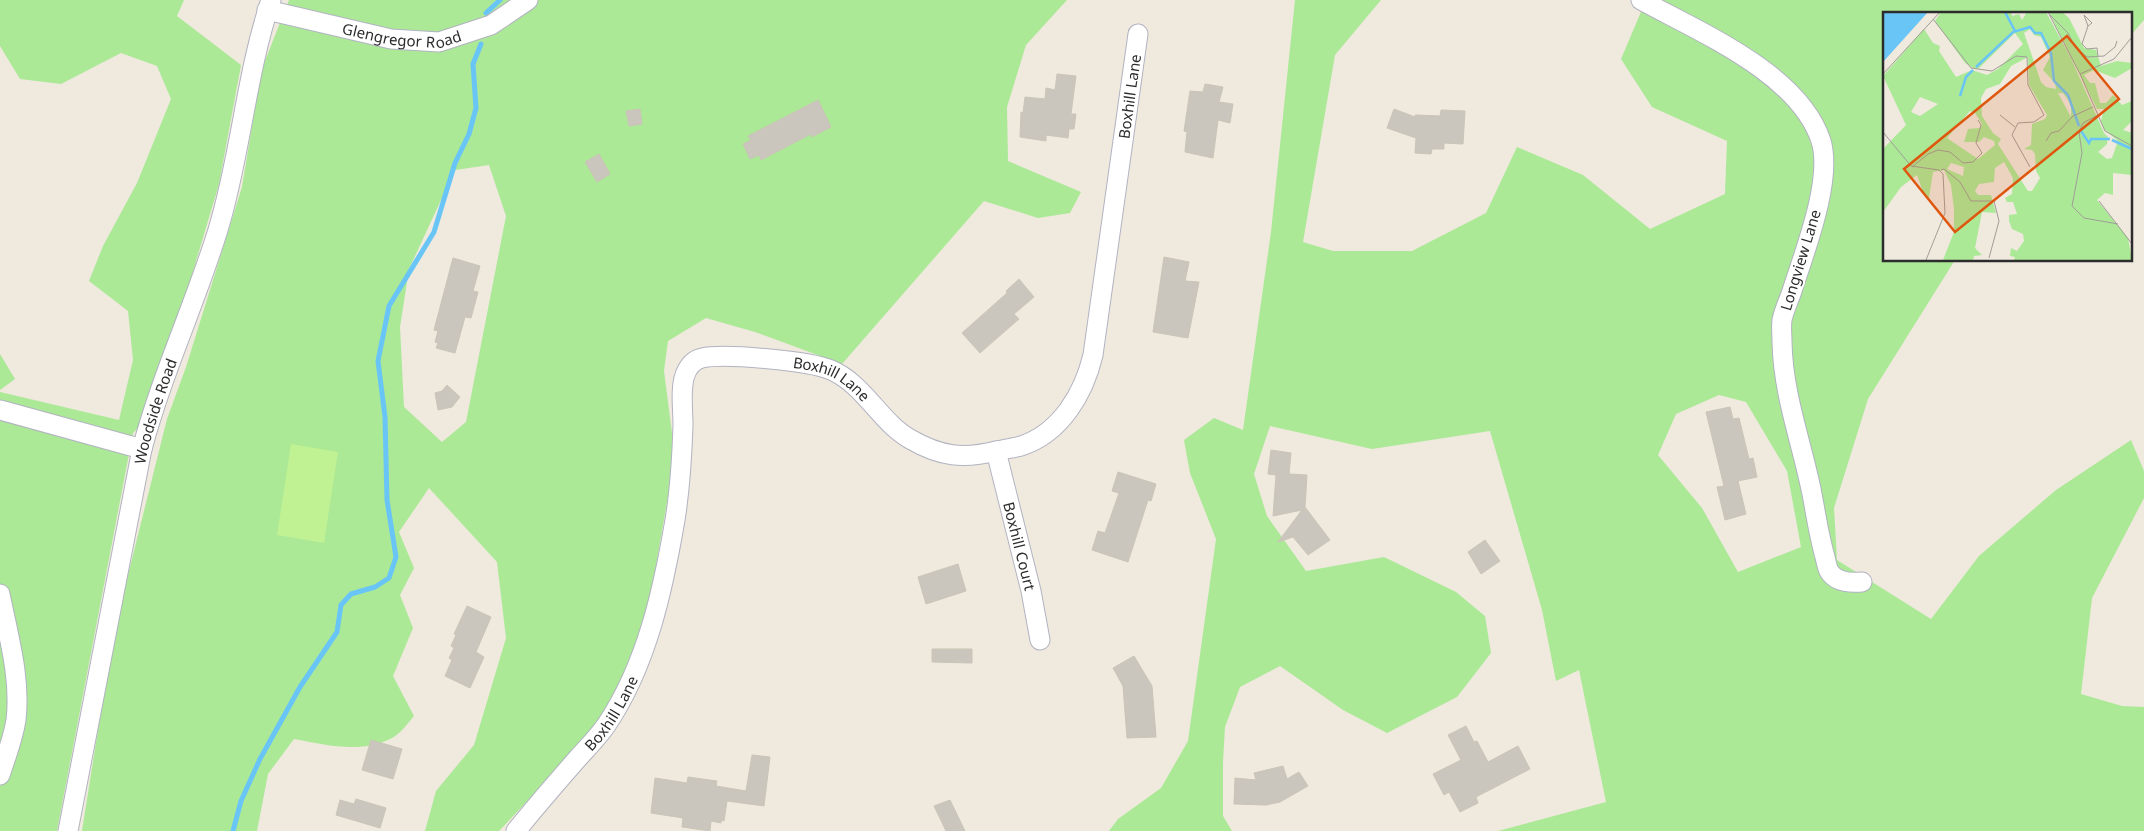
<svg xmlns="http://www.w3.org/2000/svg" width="2144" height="831" font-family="'Noto Sans',sans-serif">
<rect width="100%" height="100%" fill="#efe9de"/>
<g fill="#abe997" fill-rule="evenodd">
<polygon points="0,0 184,0 177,16 241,65 219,184 150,416 133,433 57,831 0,831 0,392 119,420 133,360 128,311 89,281 103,246 137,183 171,99 157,66 121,53 61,84 20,79 0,46"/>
<path d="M 289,0 L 1067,0 L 1026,45 L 1007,107 L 1008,161 L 1081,192 L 1070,213 L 1038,218 L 984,201 L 842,364 L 755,332 L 706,318 L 668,341 L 664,371 L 675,456 L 649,606 L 619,688 L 591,734 L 499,831 L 425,831 L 436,791 L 474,745 L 506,638 L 497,562 L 429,488 L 399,532 L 414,568 L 400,595 L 413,628 L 393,676 L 414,716 C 408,723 400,734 392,738 C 362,754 326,745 294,739 L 268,774 L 257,831 L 82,831 L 113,635 L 167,419 L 186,367 L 242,187 L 261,71 ZM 489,165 L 506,216 L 466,422 L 442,442 L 404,407 L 400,327 L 409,269 L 455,170 Z"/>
<path d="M 1295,0 L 1381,0 L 1335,55 L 1303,242 L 1333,251 L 1412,251 L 1486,213 L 1517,147 L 1583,175 L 1650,229 L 1725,194 L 1727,141 L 1652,107 L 1621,59 L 1646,0 L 2144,0 L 2144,20 L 2130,36 L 2130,14 L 1884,14 L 1884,260 L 1955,260 L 1868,399 L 1834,508 L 1837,560 L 1931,619 L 1979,556 L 2056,490 L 2131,440 L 2144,471 L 2144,498 L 2092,598 L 2081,694 L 2122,706 L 2144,707 L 2144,831 L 1498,831 L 1606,802 L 1579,670 L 1556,681 L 1542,610 L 1490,431 L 1372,449 L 1270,426 L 1254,474 L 1267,516 L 1306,571 L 1384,557 L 1456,592 L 1485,616 L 1491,653 L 1457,697 L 1387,733 L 1343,710 L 1280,666 L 1240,687 L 1225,727 L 1223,762 L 1223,816 L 1232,831 L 1109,831 L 1118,819 L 1161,788 L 1188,741 L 1216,539 L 1190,473 L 1184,440 L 1214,418 L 1243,430 L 1271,232 ZM 1719,395 L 1746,402 L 1787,471 L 1801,547 L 1738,572 L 1702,508 L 1658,455 L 1676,414 Z"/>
<polygon points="0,354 15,379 0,390"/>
</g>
<polygon fill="#c0f192" points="291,444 338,452 324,543 277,535"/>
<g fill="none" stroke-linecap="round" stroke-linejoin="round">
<g stroke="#6ac5f7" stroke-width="5">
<polyline points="486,13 500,0"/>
<polyline points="233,831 241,801 260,759 300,687 337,632 341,605 351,594 375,587 389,578 396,557 387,500 385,417 378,361 389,306 434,232 455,163 469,134 476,108 473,64 481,44"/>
</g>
</g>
<g fill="#cac6bd" stroke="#cbc5b7">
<polygon points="1057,74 1076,76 1071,114 1076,114 1074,129 1069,129 1068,138 1046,135 1046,141 1020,137 1021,112 1023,113 1025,97 1045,99 1046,88 1055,90"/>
<polygon points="1205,84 1223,87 1219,102 1233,104 1230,123 1218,120 1213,158 1185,152 1187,132 1184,131 1190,91 1203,92"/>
<polygon points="818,100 831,127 812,137 811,134 761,160 759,155 750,159 743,144 751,140 748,136"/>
<polygon points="640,109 642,124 629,126 626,111"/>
<polygon points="1394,109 1415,117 1415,115 1440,116 1441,110 1465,111 1463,144 1444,143 1444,149 1432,149 1431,154 1415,153 1416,138 1387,128"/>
<polygon points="599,154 610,174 597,182 585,162"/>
<polygon points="1164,257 1189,262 1185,281 1199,282 1188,338 1153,332"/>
<polygon points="453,258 480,266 473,291 478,292 471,318 465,317 455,353 436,348 438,343 435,342 438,331 434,330"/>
<polygon points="1019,279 1034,297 1014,314 1019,319 980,353 962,333 1007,293 1006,291"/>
<polygon points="447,385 460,397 452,407 438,410 435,393 442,391"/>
<polygon points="1730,407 1733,419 1739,418 1749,459 1753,458 1757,477 1738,481 1746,514 1725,520 1717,487 1724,486 1706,412"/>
<polygon points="1271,450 1291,453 1289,474 1307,475 1305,507 1330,540 1308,555 1293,537 1278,542 1302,510 1273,516 1276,475 1268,474"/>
<polygon points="1118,472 1156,484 1151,501 1148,500 1128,562 1092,550 1098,531 1105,533 1119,493 1112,491"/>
<polygon points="1485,540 1500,561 1481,574 1468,552"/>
<polygon points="958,564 966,591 926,604 918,577"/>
<polygon points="467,606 491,617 476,652 484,657 470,688 445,676 452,660 449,658 454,648 451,646 456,635 454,634"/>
<polygon points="932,649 972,649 972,663 932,662"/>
<polygon points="1134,656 1152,686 1156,737 1127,738 1123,686 1113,668"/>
<polygon points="1466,726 1474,742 1477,741 1488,762 1518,746 1530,769 1476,797 1478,803 1460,812 1449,792 1444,795 1433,774 1461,760 1448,735"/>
<polygon points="371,740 402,749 393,779 362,770"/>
<polygon points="752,755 770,757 764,806 727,801 724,821 721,820 721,823 711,821 710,831 682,827 683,818 651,813 655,778 687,783 688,777 717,781 716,786 746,791"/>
<polygon points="1283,766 1287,779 1299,772 1308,786 1280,802 1266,805 1234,804 1235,778 1256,780 1254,773"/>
<polygon points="356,799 386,808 380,828 336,815 340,800 354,804"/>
<polygon points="950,800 965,831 946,831 934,806"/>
</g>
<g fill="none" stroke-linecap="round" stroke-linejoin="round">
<defs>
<g id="minor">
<path d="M 1641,0 C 1699,32 1799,73 1821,141 C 1833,180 1804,253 1792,291 C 1789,300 1784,310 1782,320 C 1781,327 1782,335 1782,342 C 1783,395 1802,443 1812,494 C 1816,515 1819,536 1825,557 C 1826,561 1827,567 1829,571 C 1836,583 1851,583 1862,582"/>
<path id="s1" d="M 267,10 L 391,39 L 439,42 L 491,25 L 528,0"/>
<polyline points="0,410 142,449"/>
<path id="s2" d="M 996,451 L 1031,591 L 1040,640"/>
<path d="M 0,594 C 8,634 21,678 16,720 C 13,739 6,757 0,775"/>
<path id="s3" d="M 68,831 L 142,449 C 162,374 195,304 218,230 C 241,154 246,74 271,0"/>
<path id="s4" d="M 516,831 C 536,806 557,782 578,758 C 588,747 599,736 607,724 C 647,664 663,590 675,520 C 680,489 682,456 683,425 C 683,409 680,389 685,375 C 688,367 693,360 702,358 C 725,353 810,361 831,370 C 864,384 880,422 910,439 C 941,457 963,459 997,451 C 1005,449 1013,448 1021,446 C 1061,433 1084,393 1093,355 L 1138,34"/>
</g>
</defs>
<use href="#minor" stroke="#b2b3c1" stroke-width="21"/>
<use href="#minor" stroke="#fff" stroke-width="19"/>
</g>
<g text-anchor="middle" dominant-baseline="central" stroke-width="4" stroke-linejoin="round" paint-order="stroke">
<g font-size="15" fill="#2c2c2c" stroke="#fff">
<text stroke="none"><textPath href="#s1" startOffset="138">Glengregor Road</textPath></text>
<text stroke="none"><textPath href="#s4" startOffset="1261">Boxhill Lane</textPath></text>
<text transform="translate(1800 260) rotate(-73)">Longview Lane</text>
<text stroke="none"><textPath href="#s4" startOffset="662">Boxhill Lane</textPath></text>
<text stroke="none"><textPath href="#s3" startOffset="429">Woodside Road</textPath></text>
<text stroke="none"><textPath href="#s2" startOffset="98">Boxhill Court</textPath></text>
<text stroke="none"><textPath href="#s4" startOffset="152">Boxhill Lane</textPath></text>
</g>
</g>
<g transform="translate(1883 12)">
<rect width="249" height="249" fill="#efe9de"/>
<path d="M 58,0 L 128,0 L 129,4 L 136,2 L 139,8 L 144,0 L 163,0 L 188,46 L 221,121 L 225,125 L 224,132 L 215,140 L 224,147 L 229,146 L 235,129 L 221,117 L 218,109 L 221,97 L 214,97 L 166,0 L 179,0 L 186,6 L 201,36 L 213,38 L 218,54 L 234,49 L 249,51 L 249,56 L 232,66 L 211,58 L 201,63 L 207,71 L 212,71 L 217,91 L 223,91 L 230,83 L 239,93 L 249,89 L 249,109 L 240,118 L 249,121 L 249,163 L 230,161 L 230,183 L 222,181 L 214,188 L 245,226 L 249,248 L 131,248 L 132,245 L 127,244 L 128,236 L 134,239 L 141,229 L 140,222 L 129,217 L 126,209 L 126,203 L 134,202 L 130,190 L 124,190 L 122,186 L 129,182 L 130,166 L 121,150 L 112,156 L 111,170 L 96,172 L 92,179 L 95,183 L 108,183 L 113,201 L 99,200 L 92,236 L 99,243 L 91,244 L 90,248 L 60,248 L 71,220 L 71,197 L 68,173 L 61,158 L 50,160 L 46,186 L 41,183 L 34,163 L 18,175 L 0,200 L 0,137 L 23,113 L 0,64 L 41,17 L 50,31 L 57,34 L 56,39 L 73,65 L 89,58 L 104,63 L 115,57 L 140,32 L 132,21 L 95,57 L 90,56 L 82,51 L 52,9 ZM 147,17 L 151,23 L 158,25 L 167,45 L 160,58 L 172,71 L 173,77 L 163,75 L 158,70 L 141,21 ZM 145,45 L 146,73 L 164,103 L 162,107 L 149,112 L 148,133 L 141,137 L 149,138 L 152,142 L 153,159 L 157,166 L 149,179 L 145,179 L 115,132 L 118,127 L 110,121 L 99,104 L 98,86 L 103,77 L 117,72 L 128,54 ZM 175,81 L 180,81 L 188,92 L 188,105 ZM 37,85 L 55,92 L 37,104 L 28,100 ZM 87,99 L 92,101 L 99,112 L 97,116 L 85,117 L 81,130 L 96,130 L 101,125 L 111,129 L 112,133 L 95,147 L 64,126 ZM 68,151 L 81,155 L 80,164 L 64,157 Z" fill="#abe997" fill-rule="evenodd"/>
<path d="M 0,0 L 45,0 L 0,50 Z" fill="#6ac5f7"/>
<path fill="none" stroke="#6ac5f7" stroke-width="2.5" d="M 122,0 L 132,19M 93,55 L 130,20 L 147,15 L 152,21 L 158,21 L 168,41 L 171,69 L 185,83 L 196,114M 77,84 L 83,65 L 90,58M 198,119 L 206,131 L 208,127 L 227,127M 229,128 L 249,137"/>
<path fill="none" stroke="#a19d97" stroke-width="1" d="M 165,0 L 197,62 L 222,119 L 249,134M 167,3 L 185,21 L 192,35 L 204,45 L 221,44 L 232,35 L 234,29M 50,7 L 88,56 L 109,59 L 133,44 L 144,45 L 145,73 L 161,103 L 151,110 L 135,111 L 129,123 L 147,155M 205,14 L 209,11 L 201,3 L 205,14 L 199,32 L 204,37 L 214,36 L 215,44M 0,62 L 57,0M 197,62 L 231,47 L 249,25M 117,103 L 132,115M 215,103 L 200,111 L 196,120 L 199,141 L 189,194 L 201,206 L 235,212M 0,120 L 28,154 L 56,158 L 60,162 L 62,201 L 43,248M 163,129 L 168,121 L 176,119 L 190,104 L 210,95M 29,155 L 45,142 L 55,138 L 67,140 L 80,151 L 90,150 L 99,141 L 93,131 L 98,113 L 95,108M 58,158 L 61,157 L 77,170 L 88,189 L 111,189 L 116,209 L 106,246M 216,189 L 249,232"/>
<path fill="#df570e" fill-opacity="0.15" stroke="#df570e" stroke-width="2.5" d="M 184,24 L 236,87 L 72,220 L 21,157 Z"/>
<rect width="249" height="249" fill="none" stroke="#2c2c2c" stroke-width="2.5"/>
</g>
</svg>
